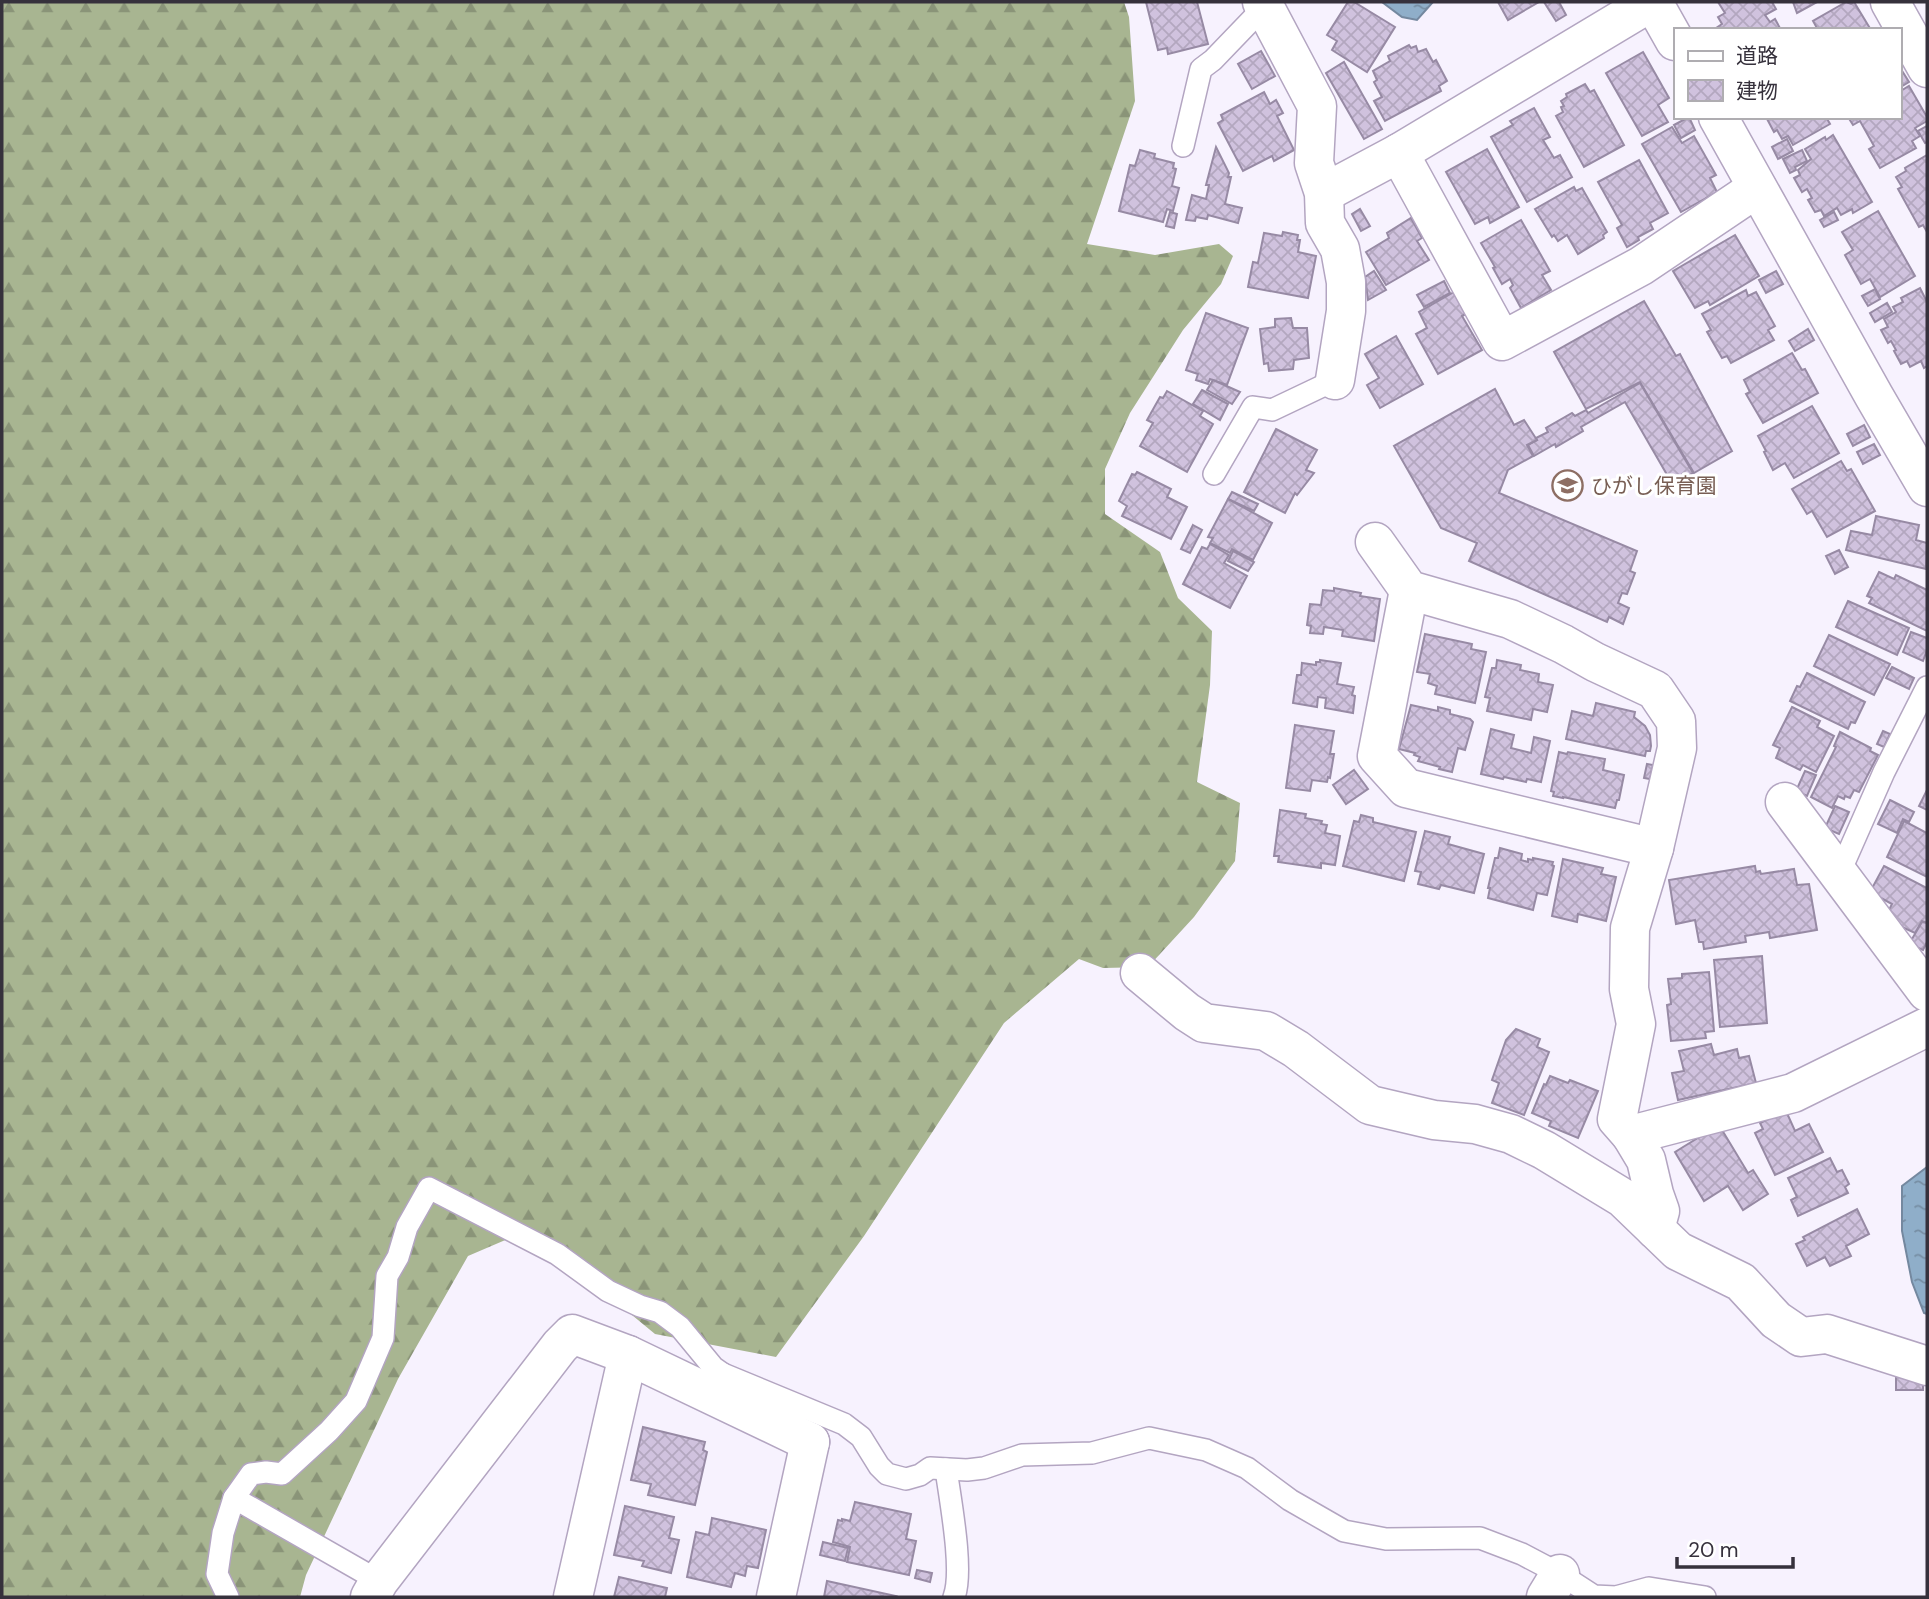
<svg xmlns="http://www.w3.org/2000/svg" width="1929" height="1599" font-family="'DM Sans','Noto Sans JP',sans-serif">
<defs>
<pattern id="forest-firs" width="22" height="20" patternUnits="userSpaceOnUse" patternTransform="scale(1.75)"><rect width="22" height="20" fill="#a8b591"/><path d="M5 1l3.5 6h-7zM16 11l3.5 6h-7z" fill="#8a9478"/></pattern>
<pattern id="water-ripples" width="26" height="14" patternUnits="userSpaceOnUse" patternTransform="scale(1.75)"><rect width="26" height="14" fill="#8faec9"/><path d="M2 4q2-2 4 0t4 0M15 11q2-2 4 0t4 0" fill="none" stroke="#768ea4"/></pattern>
<pattern id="building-cross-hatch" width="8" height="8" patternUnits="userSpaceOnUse" patternTransform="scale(1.75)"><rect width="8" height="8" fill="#d0c2de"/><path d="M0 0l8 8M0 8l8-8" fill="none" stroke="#b3a7bf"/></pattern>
</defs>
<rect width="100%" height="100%" fill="#f7f2fe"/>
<polygon fill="url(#forest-firs)" points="2,2 1124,2 1129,17 1135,101 1087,244 1155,255 1219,244 1233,256 1221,284 1183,330 1130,413 1105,469 1105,514 1160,552 1178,598 1212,631 1210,685 1197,782 1240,803 1235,861 1194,917 1148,967 1103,968 1079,959 1004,1023 864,1236 776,1357 655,1334 564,1259 524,1232 468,1256 398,1379 306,1575 300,1597 2,1597"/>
<g fill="url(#water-ripples)" stroke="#74889f" stroke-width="2">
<polygon points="1382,2 1433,2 1417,20 1402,17"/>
<polygon points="1927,1167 1927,1314 1924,1313 1912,1282 1902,1231 1902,1186"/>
</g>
<g fill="url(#building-cross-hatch)" stroke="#978aa4" stroke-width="2">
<polygon points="1146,2 1197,2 1208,44 1168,54 1167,48 1158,50"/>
<polygon points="1348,2 1354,2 1395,27 1367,72 1332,50 1337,41 1327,35"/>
<polygon points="1498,2 1539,2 1508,20"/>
<polygon points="1544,2 1559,2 1566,15 1556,21"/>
<polygon points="1718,2 1772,2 1776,9 1765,15 1770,22 1775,19 1781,30 1717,30 1716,28 1722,24 1718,17 1725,13"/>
<polygon points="1793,2 1817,2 1797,13"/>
<polygon points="1846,2 1851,4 1854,2 1871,30 1818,30 1813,21"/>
<polygon points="1409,45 1411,48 1416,46 1418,52 1426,49 1433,62 1436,60 1447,81 1439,86 1441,91 1385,121 1374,101 1382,97 1374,82 1377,80 1373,71 1390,61 1388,56"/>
<polygon points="1261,51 1275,76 1252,89 1238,64"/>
<polygon points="1643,52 1669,98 1658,105 1668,122 1642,136 1606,73"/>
<polygon points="1344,62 1382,129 1364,139 1326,73"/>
<polygon points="1899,66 1909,82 1899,88"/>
<polygon points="1585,84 1590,92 1594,90 1624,145 1584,167 1556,116 1563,112 1561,107 1564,106 1561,101 1567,97 1566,94"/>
<polygon points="1909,86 1927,117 1927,121 1915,128 1920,136 1912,141 1916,148 1880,168 1869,149 1874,146 1860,121 1853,125 1848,117 1899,117 1899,92"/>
<polygon points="1264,92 1270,104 1276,100 1283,113 1277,116 1294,150 1274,161 1272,156 1243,171 1218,123 1223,120 1221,115"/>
<polygon points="1534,108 1550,137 1543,140 1554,158 1560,155 1572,177 1527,202 1491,137 1513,125 1510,121"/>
<polygon points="1689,117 1695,130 1681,138 1674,125"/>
<polygon points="1766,117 1826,117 1830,124 1793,145 1788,136 1782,139 1777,130 1774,132"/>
<polygon points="1927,126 1927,142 1925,143 1918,131"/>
<polygon points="1672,127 1682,143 1694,136 1716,175 1710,178 1717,192 1681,212 1642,144"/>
<polygon points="1833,135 1872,202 1853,213 1852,209 1841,215 1837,208 1824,216 1821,210 1815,212 1808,200 1812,198 1807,189 1802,192 1794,178 1800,175 1798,170 1811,159 1805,149 1825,137 1826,140"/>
<polygon points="1787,139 1793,151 1778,159 1772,147"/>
<polygon points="1216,147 1229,173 1228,177 1231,177 1225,204 1242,208 1238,223 1208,215 1207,219 1196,217 1195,221 1186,220 1192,195 1206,199 1209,185 1206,185"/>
<polygon points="1487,149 1519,207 1490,223 1488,217 1475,224 1446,172"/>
<polygon points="1140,150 1155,154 1154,158 1174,163 1173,168 1176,169 1172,186 1179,188 1173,211 1167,209 1163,222 1119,211 1130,165 1135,166"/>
<polygon points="1802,150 1807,161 1795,167 1796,170 1790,173 1783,159"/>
<polygon points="1927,155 1927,232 1923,225 1919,227 1898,189 1902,187 1896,177 1906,171 1905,168"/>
<polygon points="1639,160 1668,213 1650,223 1653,229 1638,237 1639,240 1627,247 1617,228 1622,225 1598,182"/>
<polygon points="1574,187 1576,191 1582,188 1607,232 1603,235 1604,238 1578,254 1567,235 1558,241 1554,235 1552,237 1535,209"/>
<polygon points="1360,209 1370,226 1361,231 1352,214"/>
<polygon points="1878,211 1915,276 1880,297 1870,279 1861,284 1845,255 1853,250 1842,232"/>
<polygon points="1170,212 1177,214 1174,228 1166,226"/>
<polygon points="1834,212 1838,220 1824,227 1820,220"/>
<polygon points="1411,218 1422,238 1417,241 1429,260 1386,285 1366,252 1389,238 1387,233"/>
<polygon points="1521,220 1550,271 1542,275 1551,290 1521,308 1510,288 1513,285 1510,279 1502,284 1493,268 1495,267 1481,243"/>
<polygon points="1283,232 1298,235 1297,240 1300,240 1298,252 1316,256 1308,298 1248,287 1253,262 1258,263 1264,233 1282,236"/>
<polygon points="1735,235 1759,276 1710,305 1708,301 1695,308 1673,271"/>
<polygon points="1374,271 1386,290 1368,300 1365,277"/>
<polygon points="1776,271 1783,284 1766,293 1759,280"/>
<polygon points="1444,281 1450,293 1424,307 1417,295"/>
<polygon points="1920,288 1927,302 1927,366 1924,368 1921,361 1910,367 1907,361 1901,364 1894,351 1896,350 1891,341 1888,343 1881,330 1888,327 1884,319 1896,312 1893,307 1903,302 1901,298"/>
<polygon points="1875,289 1880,299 1868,306 1862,296"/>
<polygon points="1746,290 1748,296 1756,292 1775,326 1768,330 1774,340 1731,363 1727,356 1722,358 1707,332 1711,330 1702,314"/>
<polygon points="1454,292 1466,314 1462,316 1482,350 1438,374 1416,334 1427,328 1419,312"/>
<polygon points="1644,301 1676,356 1680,354 1732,451 1694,473 1640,382 1586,409 1554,352"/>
<polygon points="1887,303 1892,312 1875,322 1870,313"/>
<polygon points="1206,313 1248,328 1227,385 1210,379 1208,384 1196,380 1198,374 1186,370"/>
<polygon points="1291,318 1293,328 1307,328 1309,358 1294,360 1293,369 1269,371 1268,363 1264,364 1260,329 1275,327 1275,319"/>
<polygon points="1808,329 1814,340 1795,351 1789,341"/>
<polygon points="1396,336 1423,384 1380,408 1367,385 1379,378 1365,354"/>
<polygon points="1792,353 1802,370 1805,369 1818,393 1763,423 1746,394 1750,392 1744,380"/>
<polygon points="1213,380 1240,392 1232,404 1207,390"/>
<polygon points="1640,383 1693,473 1673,485 1625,402 1581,427 1583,431 1556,447 1555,444 1534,456 1528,445 1537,440 1536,438 1548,432 1546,428 1572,413 1575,416 1586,410 1588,413"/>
<polygon points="1495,389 1514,425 1524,420 1537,440 1527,445 1533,456 1508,470 1499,493 1637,551 1630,571 1635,573 1627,594 1622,593 1618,603 1629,608 1623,624 1609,617 1607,622 1469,561 1477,543 1441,528 1394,446"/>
<polygon points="1202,390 1228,404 1220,420 1193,404"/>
<polygon points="1167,391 1203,411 1200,416 1213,424 1187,472 1140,446 1153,423 1147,420 1160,397 1163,398"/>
<polygon points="1812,406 1839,453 1794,478 1785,463 1773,470 1764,452 1766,451 1758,436"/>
<polygon points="1864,425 1870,437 1853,446 1847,434"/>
<polygon points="1276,429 1317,450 1306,470 1314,473 1297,495 1295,493 1285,513 1244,492"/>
<polygon points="1874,444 1880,455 1863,464 1857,452"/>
<polygon points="1841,461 1847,471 1851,469 1875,511 1827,537 1812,511 1807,514 1792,489"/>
<polygon points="1137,472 1171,489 1167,497 1187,507 1171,539 1122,516 1127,506 1119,501 1132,474 1135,475"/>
<polygon points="1232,492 1258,504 1254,511 1228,499"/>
<polygon points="1228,499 1272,523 1253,560 1232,549 1230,553 1210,543 1213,538 1208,537"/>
<polygon points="1876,516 1919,525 1916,540 1927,543 1926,569 1846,550 1851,531 1872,535"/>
<polygon points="1193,525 1202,530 1190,553 1181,549"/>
<polygon points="1210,544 1229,555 1224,563 1247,576 1230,608 1183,584 1202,547 1207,549"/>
<polygon points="1839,550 1848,567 1835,574 1826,556"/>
<polygon points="1233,551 1254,562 1248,571 1228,561"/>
<polygon points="1879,572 1894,579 1896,575 1927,590 1927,631 1869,603 1872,598 1867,596"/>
<polygon points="1334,588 1361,593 1360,596 1380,599 1374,641 1342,636 1343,630 1324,627 1323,634 1310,633 1311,626 1307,625 1310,604 1321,605 1323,590 1334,591"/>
<polygon points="1848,601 1909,628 1897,655 1836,627"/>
<polygon points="1911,632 1927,638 1927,650 1923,661 1903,652"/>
<polygon points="1425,634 1472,644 1471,649 1486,652 1475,703 1435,694 1437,686 1428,683 1430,674 1417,672"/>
<polygon points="1829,635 1890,664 1874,695 1814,666"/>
<polygon points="1320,660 1341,663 1337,684 1354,687 1352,695 1355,696 1353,713 1325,708 1326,698 1318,697 1317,707 1293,703 1297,675 1301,675 1302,663 1316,665 1316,662 1320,662"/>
<polygon points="1497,660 1521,665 1520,670 1539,674 1538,682 1553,685 1547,712 1533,709 1531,720 1487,711 1490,698 1485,697 1492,668 1496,668"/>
<polygon points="1892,667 1914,678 1909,689 1886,678"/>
<polygon points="1807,673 1865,702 1855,723 1851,722 1848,729 1790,701 1797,686 1800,687"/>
<polygon points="1596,703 1635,712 1634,717 1645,726 1650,735 1651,746 1650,751 1646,751 1645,756 1566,739 1572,711 1593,716"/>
<polygon points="1411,705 1438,711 1438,707 1450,710 1450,714 1470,719 1473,722 1465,750 1458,748 1452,772 1439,769 1440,767 1418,761 1420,757 1414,755 1415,753 1399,749"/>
<polygon points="1792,707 1820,721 1817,727 1834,736 1816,772 1803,765 1800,770 1776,758 1780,748 1773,745"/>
<polygon points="1295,725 1334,731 1330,754 1334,754 1330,778 1328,777 1327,782 1312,780 1310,791 1286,788"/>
<polygon points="1491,729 1514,735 1511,748 1531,753 1534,737 1550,741 1541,782 1527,779 1526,782 1504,777 1503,779 1481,774"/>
<polygon points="1883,731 1890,734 1884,747 1877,744"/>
<polygon points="1840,732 1871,748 1870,751 1878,755 1859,792 1854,790 1850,798 1845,796 1844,799 1838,796 1832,808 1811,797 1836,747 1834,746"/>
<polygon points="1559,752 1567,754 1568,752 1605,759 1603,770 1624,775 1619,800 1617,800 1615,808 1563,797 1563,798 1553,796 1554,792 1551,791"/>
<polygon points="1647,764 1653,765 1650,779 1644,778"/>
<polygon points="1354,770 1368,789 1346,804 1333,785"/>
<polygon points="1805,771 1816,775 1807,796 1796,791"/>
<polygon points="1927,790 1927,810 1919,806"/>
<polygon points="1890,800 1914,812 1909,822 1903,819 1897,833 1878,824"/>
<polygon points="1835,806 1849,812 1839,834 1825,828"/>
<polygon points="1280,810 1306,814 1305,818 1322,821 1321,824 1327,825 1325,833 1340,836 1335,865 1321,863 1321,868 1278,862 1279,856 1274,856"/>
<polygon points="1361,815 1373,818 1373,822 1416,832 1404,881 1343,866 1354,821 1359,822"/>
<polygon points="1904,821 1927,833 1927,877 1887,857"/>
<polygon points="1425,831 1450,837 1448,844 1484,854 1474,893 1441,885 1439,889 1418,884 1421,872 1415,871"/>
<polygon points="1500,848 1522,854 1521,860 1528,862 1528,859 1533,860 1533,858 1553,862 1552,865 1554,866 1547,895 1537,893 1533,910 1488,898 1490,888 1488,888 1495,858 1498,858"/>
<polygon points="1563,859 1603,868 1601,874 1616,877 1606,921 1578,914 1577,922 1552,916"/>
<polygon points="1755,866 1756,872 1760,871 1761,874 1794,869 1797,885 1809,884 1817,930 1770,938 1769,932 1745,936 1746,942 1704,949 1703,942 1699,942 1695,920 1676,924 1669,880"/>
<polygon points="1884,866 1927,888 1927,923 1922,921 1915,933 1893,923 1889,910 1892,904 1870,892"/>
<polygon points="1922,922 1927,923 1927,942 1923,950 1909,944"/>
<polygon points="1762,956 1767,1023 1720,1027 1714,960"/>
<polygon points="1709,972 1714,1031 1705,1032 1706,1038 1671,1041 1667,1005 1671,1004 1668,979 1682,978 1682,974"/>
<polygon points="1516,1029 1540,1039 1537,1047 1549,1052 1524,1115 1492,1103 1499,1083 1492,1080 1506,1040"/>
<polygon points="1711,1044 1714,1055 1737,1049 1739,1058 1749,1056 1756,1083 1678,1100 1672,1073 1684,1071 1679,1051"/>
<polygon points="1550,1076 1568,1083 1570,1080 1598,1091 1578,1138 1549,1126 1551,1121 1532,1113 1544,1084 1546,1085"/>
<polygon points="1786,1111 1795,1131 1809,1124 1823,1152 1775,1175 1755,1133 1763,1129 1760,1123"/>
<polygon points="1719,1125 1748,1173 1753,1170 1768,1194 1743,1210 1728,1186 1704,1201 1675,1152"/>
<polygon points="1830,1158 1837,1172 1842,1170 1849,1184 1845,1187 1848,1193 1798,1216 1791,1200 1797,1197 1788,1178"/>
<polygon points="1857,1209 1869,1234 1846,1246 1851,1256 1830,1266 1825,1257 1807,1266 1796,1244 1805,1240 1803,1237"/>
<rect x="1896" y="1372" width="27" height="18"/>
<polygon points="643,1427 705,1442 703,1450 707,1452 695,1505 648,1495 651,1484 631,1480"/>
<polygon points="855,1502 911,1514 906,1539 916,1541 909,1575 847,1562 850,1547 833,1542 838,1520 842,1521 842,1519 850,1521"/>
<polygon points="625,1506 674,1517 669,1538 679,1540 671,1573 642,1566 644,1561 614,1555"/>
<polygon points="712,1518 766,1530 758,1568 747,1566 745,1576 735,1573 731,1587 687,1577 696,1532 709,1535"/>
<polygon points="823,1542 848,1548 845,1561 820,1555"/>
<polygon points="917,1570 932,1573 930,1582 915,1578"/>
<polygon points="619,1577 667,1588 665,1597 614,1597"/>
<polygon points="827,1581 896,1596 895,1597 824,1597"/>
</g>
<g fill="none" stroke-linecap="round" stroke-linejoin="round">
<defs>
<g id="lane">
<polyline points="1183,146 1201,69 1213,60 1265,6"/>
<polyline points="1214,474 1253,407 1272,410 1335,380"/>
<polyline points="1839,874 1884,772 1927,687"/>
<polyline points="708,1392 723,1374 844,1424 861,1437 879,1466 887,1474 906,1479 920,1475 930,1468 967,1470 984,1468 1022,1455 1092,1453 1149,1438 1206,1450 1247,1468 1290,1500 1344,1531 1386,1539 1480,1538 1522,1554 1560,1574 1594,1596 1616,1597 1649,1588 1705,1597"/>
<path d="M 946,1469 C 950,1499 964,1571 954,1597"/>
<polyline points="234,1498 379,1581"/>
<polyline points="228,1597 217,1574 223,1533 234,1498 251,1474 266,1472 282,1474 329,1431 356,1401 383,1338 387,1276 398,1257 407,1227 429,1188 557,1254 608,1291 640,1306 660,1312 680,1327 713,1367 723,1374"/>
</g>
<g id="street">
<polyline points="1262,2 1317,106 1314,163 1324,193 1325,223 1340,249 1346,282 1346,311 1335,380"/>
<polyline points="1653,2 1675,41"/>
<polyline points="1890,2 1927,68"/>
<polyline points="1718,117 1874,396 1927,487"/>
<polyline points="1399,153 1502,341 1641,266 1757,188"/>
<polyline points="1324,193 1399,153 1651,2"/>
<polyline points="1375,542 1409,590 1510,619 1563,644 1595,662 1655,690 1676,721 1677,748 1654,848 1630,928 1629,989 1636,1024 1617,1119 1631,1135"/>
<polyline points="1409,590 1377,756 1406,788 1654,848"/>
<polyline points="1785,802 1927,992"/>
<polyline points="1140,973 1187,1012 1204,1023 1266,1031 1296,1049 1370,1105 1434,1120 1475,1124 1511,1134 1544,1150 1623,1198 1678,1251 1741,1282 1776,1320 1801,1337 1827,1334 1927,1366"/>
<polyline points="1655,1229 1660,1211 1654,1194 1646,1160 1631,1135 1793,1093 1927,1027"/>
<polyline points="370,1597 379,1581 560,1346 572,1334 628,1355 810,1442"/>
<polyline points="573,1597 628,1355"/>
<polyline points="1546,1597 1560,1574"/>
</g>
<polyline id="secondary" points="776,1597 810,1442"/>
</defs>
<use href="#lane" stroke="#b3a5c1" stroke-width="24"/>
<use href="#street" stroke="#b3a5c1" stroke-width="41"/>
<use href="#secondary" stroke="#b3a5c1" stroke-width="41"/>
<use href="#lane" stroke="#fff" stroke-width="21"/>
<use href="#street" stroke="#fff" stroke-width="38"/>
<use href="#secondary" stroke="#fff" stroke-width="38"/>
</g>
<defs>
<symbol id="school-ring" viewBox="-11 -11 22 22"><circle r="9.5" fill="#fff" stroke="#8d6e63" stroke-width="1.5"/><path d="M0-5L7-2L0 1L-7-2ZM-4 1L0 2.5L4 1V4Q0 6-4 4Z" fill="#8d6e63"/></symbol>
</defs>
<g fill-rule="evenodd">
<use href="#school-ring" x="1550" y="468" width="35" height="35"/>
</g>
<g text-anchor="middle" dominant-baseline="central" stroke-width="6" stroke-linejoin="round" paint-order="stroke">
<g font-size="21" fill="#785e54" stroke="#fff" text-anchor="start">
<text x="1591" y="486">ひがし保育園</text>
</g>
</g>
<rect width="1929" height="1599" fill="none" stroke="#36313c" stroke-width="7"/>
<rect x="1674" y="28" width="228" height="91" fill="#ffffff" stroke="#afadb1" stroke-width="2"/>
<rect x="1688" y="51" width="35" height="10" fill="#ffffff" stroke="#afadb1" stroke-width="2"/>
<text x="1736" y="63" font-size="21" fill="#36313c">道路</text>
<rect x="1688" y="80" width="35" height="21" fill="url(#building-cross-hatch)" stroke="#afadb1" stroke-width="2"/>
<text x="1736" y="98" font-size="21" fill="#36313c">建物</text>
<path d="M1677 1557v10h116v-10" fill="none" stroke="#36313c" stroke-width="3.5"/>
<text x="1688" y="1557" font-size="21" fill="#36313c" stroke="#ffffff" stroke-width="5" paint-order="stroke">20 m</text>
</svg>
